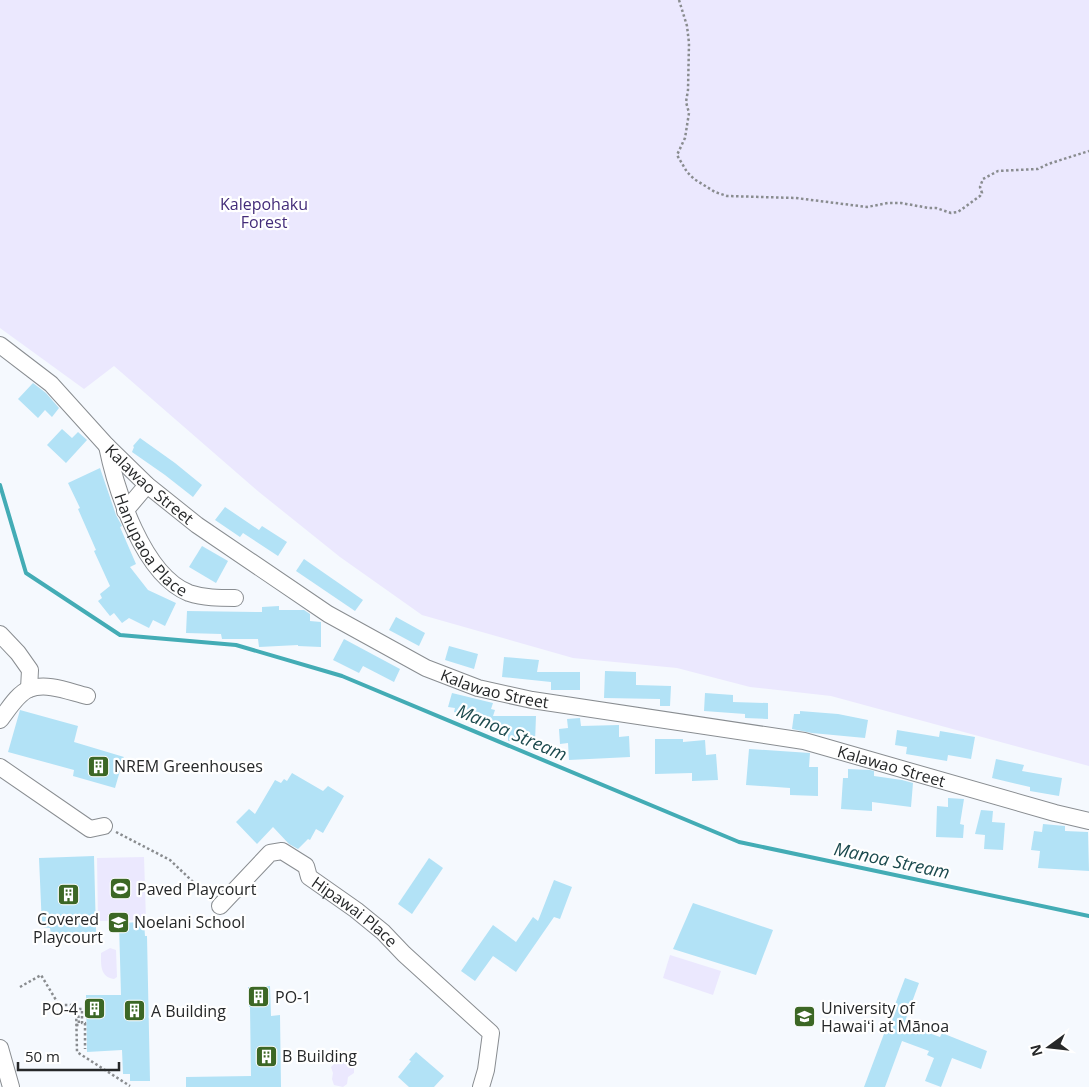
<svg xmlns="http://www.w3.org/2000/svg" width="1089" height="1087" font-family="'Open Sans',sans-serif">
<rect width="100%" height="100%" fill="#f5f9fe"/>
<g fill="#ebe8fe">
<polygon points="0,0 1089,0 1089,766 831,696 750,687 677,668 573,658 422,615 340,557 259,492 114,366 84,389 0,328"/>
<polygon points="144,857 146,920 98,921 97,858"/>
<path d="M 110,948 L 116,950 L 117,977 L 114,979 C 100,977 101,965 101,953 Z"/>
<polygon points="670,955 721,971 713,995 663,978"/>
<polygon points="336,1062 349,1063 354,1067 354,1073 348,1077 347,1084 343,1087 334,1085 332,1079 333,1073 331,1067"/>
</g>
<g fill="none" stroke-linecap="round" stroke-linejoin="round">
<polyline stroke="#43acb5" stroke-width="4" points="0,485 26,573 120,635 236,645 342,676 739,842 1089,916"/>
</g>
<g fill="#b2e2f6">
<polygon points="33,383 46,393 59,408 52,417 45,410 38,418 18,399"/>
<polygon points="62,429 72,438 78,432 87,440 66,463 47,445"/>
<polygon points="140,438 175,463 202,485 193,497 165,475 132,452 134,447 133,446"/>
<polygon points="100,468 116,515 122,526 120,527 136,564 130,567 148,590 176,603 165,626 153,620 149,628 129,618 122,623 114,613 110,616 98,601 102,598 100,594 110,586 94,551 96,550 78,509 80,508 68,483"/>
<polygon points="225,507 259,530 262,526 287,542 278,556 243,533 240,537 215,520"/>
<polygon points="202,546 228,561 216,583 189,567"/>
<polygon points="304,559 363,600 355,611 296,571"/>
<polygon points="279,606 279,610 304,610 310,614 310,621 321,622 321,647 298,646 298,645 259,647 258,639 222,639 221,634 186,633 187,611 262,612 262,607"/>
<polygon points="396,617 425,633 419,646 389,630"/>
<polygon points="344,639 400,669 394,682 363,666 359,673 333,660"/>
<polygon points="449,646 478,654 474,669 445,660"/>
<polygon points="504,657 539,660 537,672 580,672 580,690 551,690 551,682 502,677"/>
<polygon points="605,671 636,672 636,685 671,686 670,706 660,706 660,699 604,698"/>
<polygon points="452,693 493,703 491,709 495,710 493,716 536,716 535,742 508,741 508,731 461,719 462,714 454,712 455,708 448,707"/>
<polygon points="705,693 733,695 733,702 768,703 768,719 745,718 745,714 704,711"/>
<polygon points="20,710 78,726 74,742 124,757 115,788 73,776 74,770 8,752"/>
<polygon points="800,711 838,714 868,720 865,738 812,733 792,729 794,714 800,714"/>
<polygon points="580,718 581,726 619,725 619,737 629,736 630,757 569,760 568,743 560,744 559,729 568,728 567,719"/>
<polygon points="897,730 939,737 940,731 975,737 971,759 948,755 947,761 906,754 907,747 895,745"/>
<polygon points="655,739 683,739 683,742 705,740 706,755 716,754 718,780 692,781 692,773 655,774"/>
<polygon points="749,749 810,753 809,767 818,767 818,796 790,795 790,788 746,785"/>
<polygon points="996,759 1024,765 1022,771 1062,778 1059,796 1030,791 1030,787 992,778"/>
<polygon points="848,769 870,770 874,771 874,776 902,780 913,783 911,807 872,802 872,811 841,809 843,778 848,778"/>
<polygon points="292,773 323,791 328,786 344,796 323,833 316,829 310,840 308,839 298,849 289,844 273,827 257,844 236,822 249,809 255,814 275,780 281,783 284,779 287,781"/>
<polygon points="948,798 964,799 960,824 964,825 963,838 936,837 937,806 948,807"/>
<polygon points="981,810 993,811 992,822 1005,823 1003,850 984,849 985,835 975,834"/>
<polygon points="1043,824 1065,826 1065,831 1088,832 1089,871 1038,868 1040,851 1031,850 1034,831 1042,832"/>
<polygon points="94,856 96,932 51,934 50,928 42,927 39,858"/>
<polygon points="429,858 443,868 412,914 398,904"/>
<polygon points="554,880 572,887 560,919 554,917 516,972 493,956 475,981 461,971 493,925 516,942 533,917 538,921"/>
<polygon points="693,903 773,930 756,975 673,949"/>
<polygon points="144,922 145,936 147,936 150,1081 130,1081 130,1074 123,1074 122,1050 87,1052 86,995 121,995 119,923"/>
<polygon points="905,978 919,983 904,1024 940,1037 942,1033 987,1051 981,1069 952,1058 941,1087 925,1081 934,1058 927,1055 929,1051 902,1041 885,1087 864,1087"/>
<polygon points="270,986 271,1016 280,1015 281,1087 186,1087 186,1077 251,1076 250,1007 249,1007 248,987"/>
<polygon points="416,1052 444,1076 434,1087 409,1087 398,1077 411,1061 409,1060"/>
</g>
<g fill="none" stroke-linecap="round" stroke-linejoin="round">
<defs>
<g id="minor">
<path id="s1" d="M 0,345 L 51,384 L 107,446 L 147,485 L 197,525 L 328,614 L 426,668 L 478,688 L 532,700 L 804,741 L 1055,813 L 1089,821"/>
<path id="s2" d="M 107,446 C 116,490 143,575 189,593 C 204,598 219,598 235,598"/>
<polyline points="125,511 147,485"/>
<polyline points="0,634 18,653 30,670 29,689"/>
<path d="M 0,720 C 8,710 17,694 29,689 C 47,682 70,692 87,696"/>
<polyline points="0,767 90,829 104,826"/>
<path id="s3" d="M 220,906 L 270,853 L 282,851 L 306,866 L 309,877 L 356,910 L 383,932 L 404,954 L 491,1033 L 486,1070 L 481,1087"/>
<polyline points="0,1048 11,1087"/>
</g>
</defs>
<use href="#minor" stroke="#898d91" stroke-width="18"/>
<g stroke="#898c8f" stroke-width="2.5" stroke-dasharray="2.5 2.5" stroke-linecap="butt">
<polyline points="679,0 687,26 689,43 688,90 686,102 689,113 685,138 677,155 687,172 694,179 715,192 727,196 796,198 867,207 888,203 901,203 929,208 936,208 951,213 958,212 980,196 982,193 980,187 983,179 998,171 1038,169 1048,164 1089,151"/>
<polyline points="116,832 170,860 209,897"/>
<polyline points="20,987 41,975 59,1005 76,1005 77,1052 130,1086"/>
<polyline points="76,1025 79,1025 78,1009 82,1009 82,1023 85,1023 85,1049"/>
</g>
<use href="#minor" stroke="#fff" stroke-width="16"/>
</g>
<defs>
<symbol id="building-square" viewBox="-11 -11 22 22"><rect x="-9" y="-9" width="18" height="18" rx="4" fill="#3c6725" stroke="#fff"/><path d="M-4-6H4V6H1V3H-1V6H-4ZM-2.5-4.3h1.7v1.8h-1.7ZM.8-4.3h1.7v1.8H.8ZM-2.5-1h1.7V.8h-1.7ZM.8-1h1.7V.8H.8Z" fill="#fff"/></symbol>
<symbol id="stadium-square" viewBox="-11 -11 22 22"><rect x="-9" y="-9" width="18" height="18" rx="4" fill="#3c6725" stroke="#fff"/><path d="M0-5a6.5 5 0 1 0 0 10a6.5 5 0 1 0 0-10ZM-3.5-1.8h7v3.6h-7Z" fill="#fff"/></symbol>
<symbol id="school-square" viewBox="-11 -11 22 22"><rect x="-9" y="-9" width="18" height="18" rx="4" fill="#3c6725" stroke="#fff"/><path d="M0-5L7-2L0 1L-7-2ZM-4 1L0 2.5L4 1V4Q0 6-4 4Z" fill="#fff"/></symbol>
<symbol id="university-square" viewBox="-11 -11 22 22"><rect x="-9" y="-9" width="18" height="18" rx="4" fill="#3c6725" stroke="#fff"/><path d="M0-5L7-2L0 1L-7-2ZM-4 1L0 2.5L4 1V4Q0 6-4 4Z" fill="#fff"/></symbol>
</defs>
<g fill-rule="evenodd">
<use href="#building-square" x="86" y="754" width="25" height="25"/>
<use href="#stadium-square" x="108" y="876" width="25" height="25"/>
<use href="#building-square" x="56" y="882" width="25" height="25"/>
<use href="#school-square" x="106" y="910" width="25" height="25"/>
<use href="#building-square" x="246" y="984" width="25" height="25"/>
<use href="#building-square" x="82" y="996" width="25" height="25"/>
<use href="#building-square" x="122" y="998" width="25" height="25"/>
<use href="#university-square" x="792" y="1004" width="25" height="25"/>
<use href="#building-square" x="254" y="1044" width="25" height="25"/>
</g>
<g text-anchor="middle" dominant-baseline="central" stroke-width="4.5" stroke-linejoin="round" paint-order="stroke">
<g font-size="16" fill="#432c79" stroke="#fff">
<text x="264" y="204">Kalepohaku<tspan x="264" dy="18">Forest</tspan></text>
</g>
<g font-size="16" fill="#262829" stroke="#fff">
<text stroke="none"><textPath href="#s1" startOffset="205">Kalawao Street</textPath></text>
<text stroke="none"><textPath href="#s2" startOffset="110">Hanupaoa Place</textPath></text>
<text stroke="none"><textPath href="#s1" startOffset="610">Kalawao Street</textPath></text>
<text stroke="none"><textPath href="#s1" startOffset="1015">Kalawao Street</textPath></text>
<text stroke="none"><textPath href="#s3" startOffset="182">Hipawai Place</textPath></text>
</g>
<g font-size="16" fill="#262829" stroke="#fff" text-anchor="start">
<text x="114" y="766">NREM Greenhouses</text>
<text x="137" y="889">Paved Playcourt</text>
<text x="68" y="919" text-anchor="middle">Covered<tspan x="68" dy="18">Playcourt</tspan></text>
<text x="134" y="922">Noelani School</text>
<text x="275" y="997">PO-1</text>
<text x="821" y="1008">University of<tspan x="821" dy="18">Hawaiʻi at Mānoa</tspan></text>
<text x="78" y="1009" text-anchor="end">PO-4</text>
<text x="151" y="1011">A Building</text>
<text x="282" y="1056">B Building</text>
</g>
<g font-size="18" font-style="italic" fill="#1c4a4e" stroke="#fff">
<text transform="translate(512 732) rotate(23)">Manoa Stream</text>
<text transform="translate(892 860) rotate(12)">Manoa Stream</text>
</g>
</g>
<g transform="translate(1049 1047) rotate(255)" stroke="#ffffff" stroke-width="4" paint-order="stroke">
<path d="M0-4L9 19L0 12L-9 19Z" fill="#262829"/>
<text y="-8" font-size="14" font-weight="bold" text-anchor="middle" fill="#262829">N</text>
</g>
<path d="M18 1062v8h101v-8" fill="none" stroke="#262829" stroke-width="2.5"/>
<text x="25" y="1062" font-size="15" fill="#262829" stroke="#ffffff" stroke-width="4" paint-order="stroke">50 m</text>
</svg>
